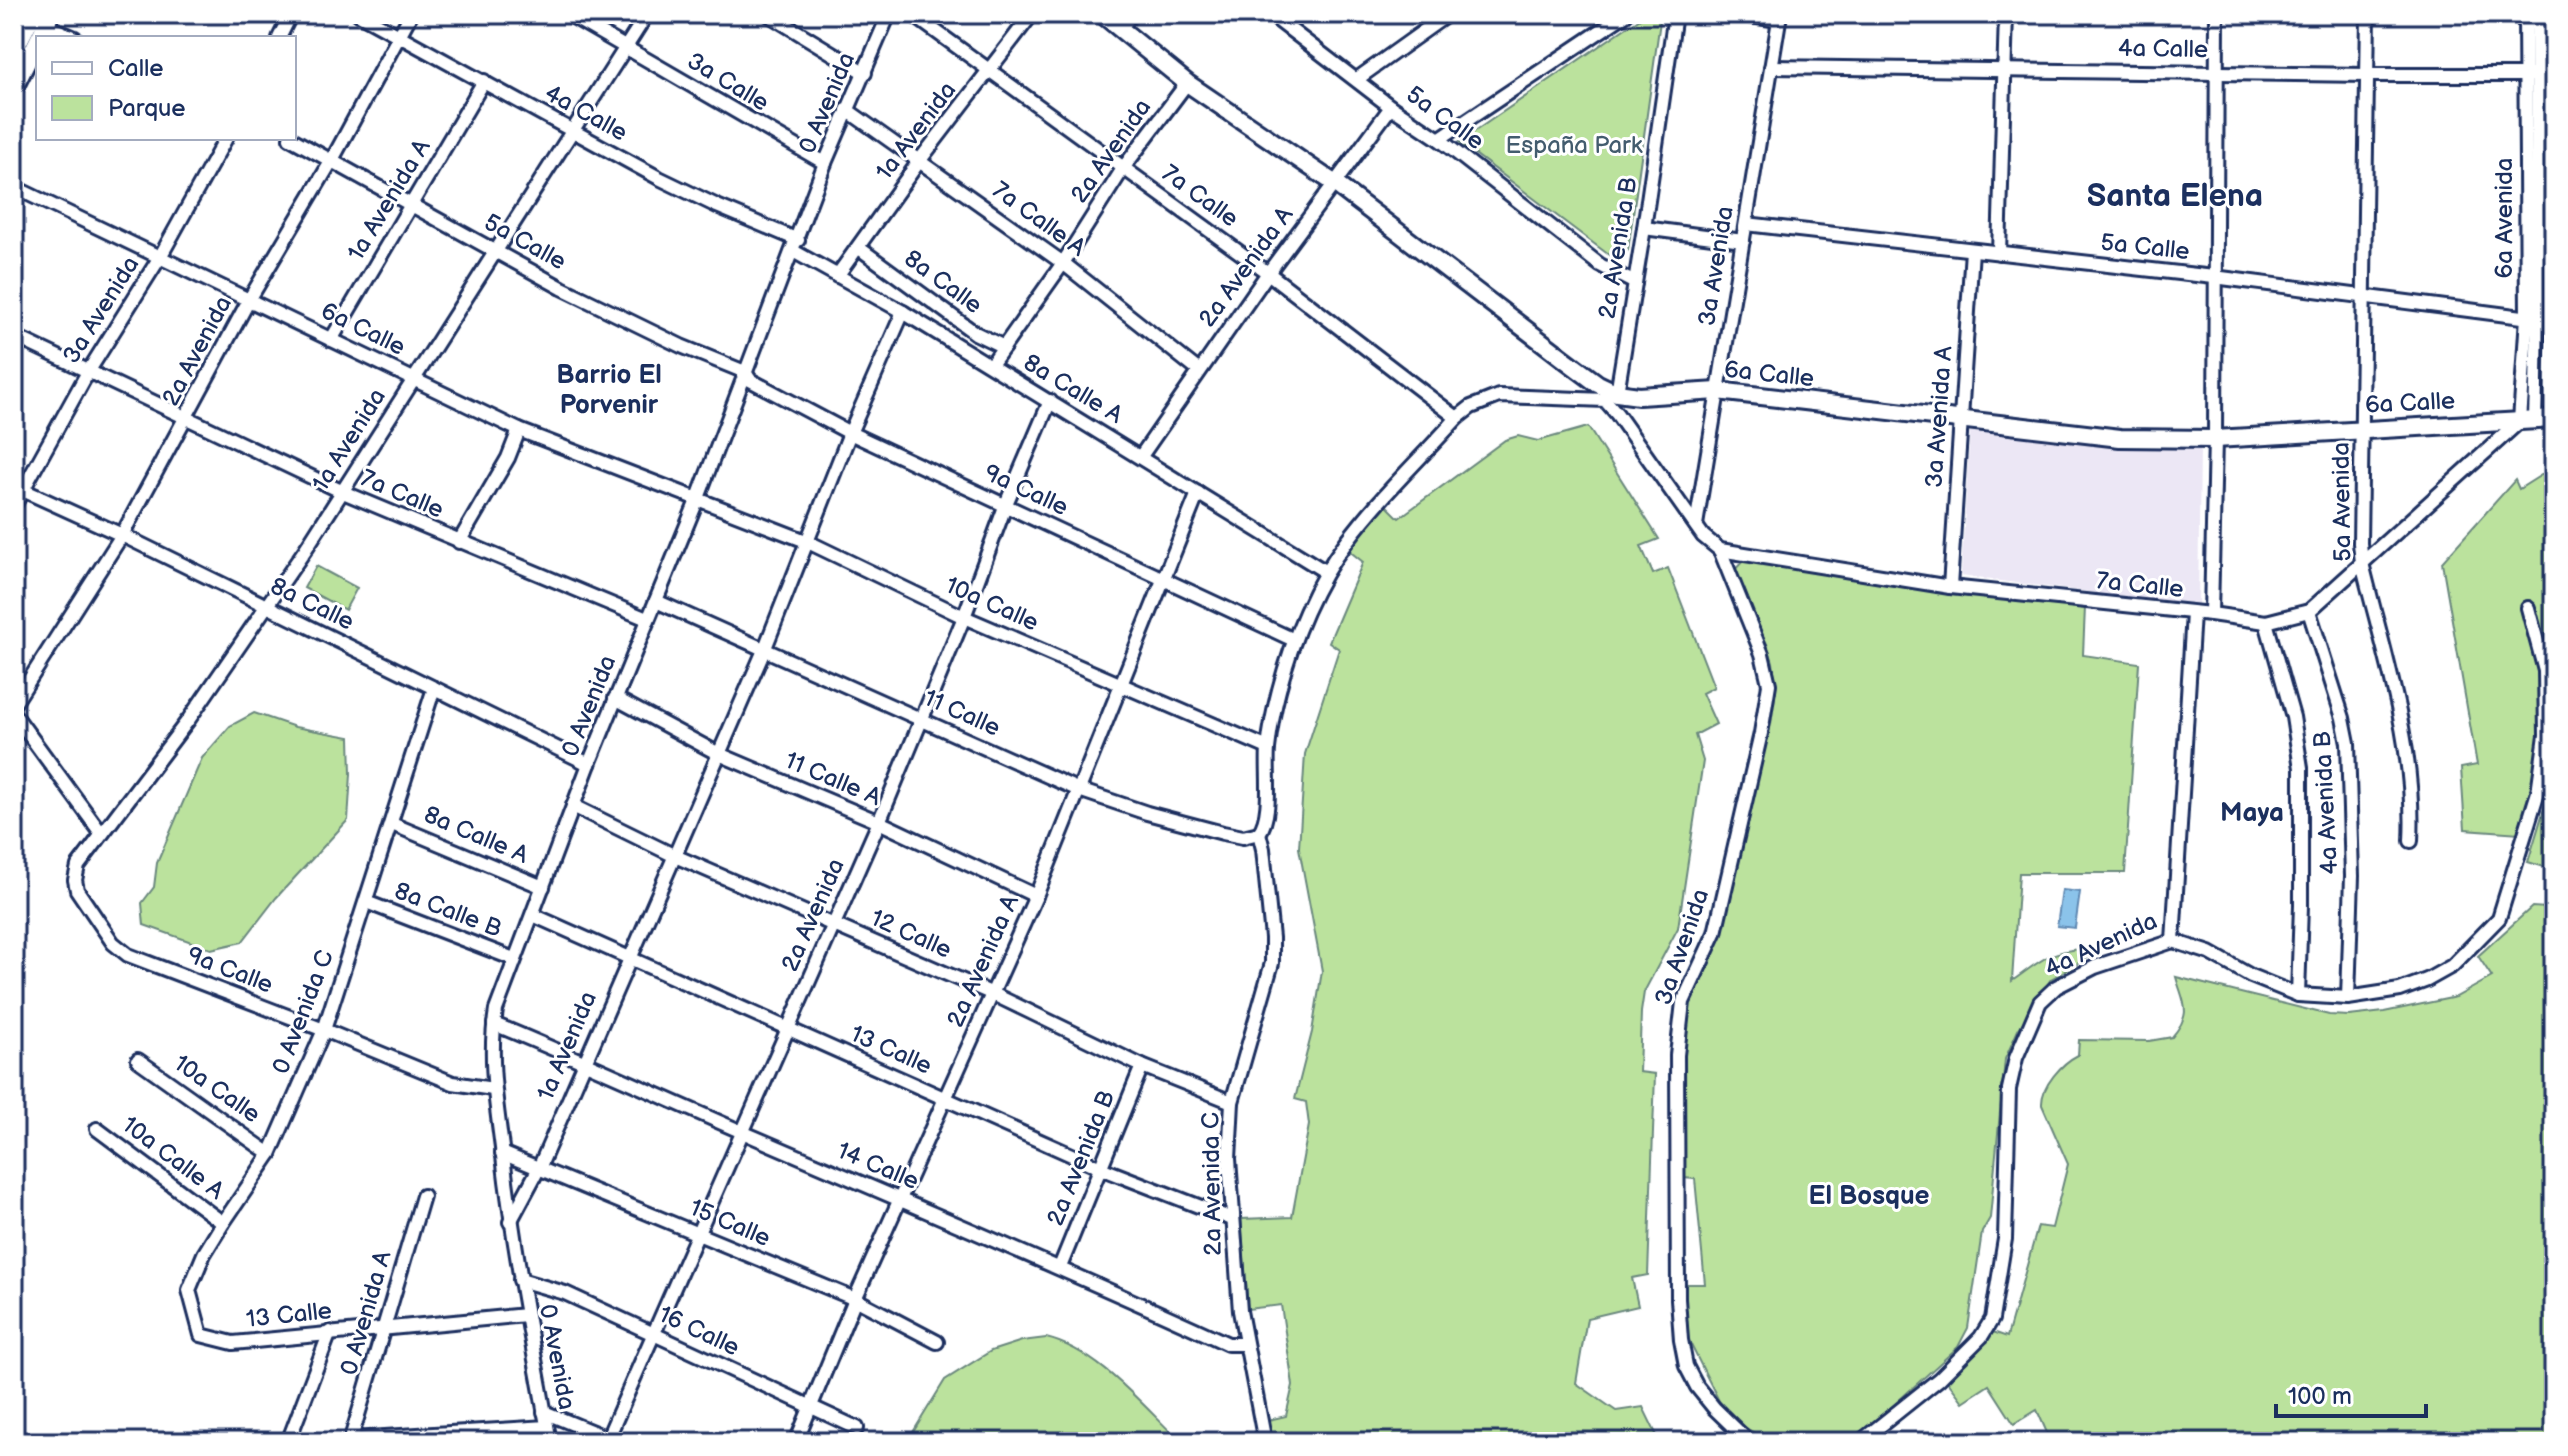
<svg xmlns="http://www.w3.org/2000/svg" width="2568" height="1456" font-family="'Balsamiq Sans',sans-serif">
<rect width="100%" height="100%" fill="#fff"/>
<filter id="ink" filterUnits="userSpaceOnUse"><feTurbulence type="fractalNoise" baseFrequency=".0125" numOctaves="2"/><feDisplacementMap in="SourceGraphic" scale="16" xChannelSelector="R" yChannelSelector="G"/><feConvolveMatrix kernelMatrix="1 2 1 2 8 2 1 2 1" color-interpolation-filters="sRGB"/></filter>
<g filter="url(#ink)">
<polygon fill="#ece7f5" points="1970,431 2200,449 2198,606 1961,576"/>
<g fill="#bbe29d" stroke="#6b887e" stroke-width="2">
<polygon points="1646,14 1656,14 1660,21 1628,250 1622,257 1613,258 1459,142"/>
<polygon points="1588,427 1659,539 1641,546 1653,574 1668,568 1714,687 1702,693 1716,724 1695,735 1703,761 1678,928 1644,992 1641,1012 1639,1072 1655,1074 1648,1275 1632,1278 1638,1306 1587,1318 1576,1383 1616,1411 1643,1407 1660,1442 1271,1442 1264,1421 1286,1416 1293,1385 1281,1305 1248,1309 1241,1219 1292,1217 1309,1125 1306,1102 1295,1099 1312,1032 1322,971 1299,848 1305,754 1339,649 1329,642 1363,562 1347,549 1385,504 1399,518 1505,440 1518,436 1538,441"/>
<polygon points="2546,472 2554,474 2554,733 2548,732 2520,833 2465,829 2461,768 2477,765 2442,562 2515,480 2519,489"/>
<path d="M 1743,561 L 2085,607 L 2083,655 L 2139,663 L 2125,873 L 2019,873 L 2012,981 C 2040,962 2046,951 2083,949 L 2087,958 L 2051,979 L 2018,1030 L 2005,1059 L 1990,1218 L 1982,1232 L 1968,1328 L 1958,1347 L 1868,1428 L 1845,1442 L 1769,1442 L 1740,1424 L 1719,1401 L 1689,1341 L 1685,1320 L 1685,1284 L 1705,1284 L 1695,1179 L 1683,1178 L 1685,1145 L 1683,1031 L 1690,997 L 1729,893 L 1771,724 L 1776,689 L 1773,662 L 1767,644 L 1731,574 Z"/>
<polygon points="316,566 357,588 345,610 304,588"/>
<polygon points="254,713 295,727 350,737 351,774 348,820 276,898 242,942 211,949 144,925 142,903 154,887 157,863 202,758 230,726"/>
<polygon points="2554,776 2554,870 2528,862"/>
<path d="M 2554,895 L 2554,1442 L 2051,1442 L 2037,1410 L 2014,1424 L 1989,1385 L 1963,1402 L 1945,1378 L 1993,1332 L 2007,1337 L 2038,1226 L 2052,1228 L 2068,1164 L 2042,1105 C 2041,1086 2062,1063 2078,1055 L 2079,1040 L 2149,1041 L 2172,1037 C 2193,1012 2184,1005 2176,977 L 2329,1015 L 2349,1016 L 2384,1012 L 2456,997 L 2492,977 L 2478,956 L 2532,907 L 2547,908 Z"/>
<path d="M 1046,1338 C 1098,1350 1143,1406 1181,1442 L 907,1442 L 945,1380 L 991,1351 L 1022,1341 Z"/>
</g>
<polygon fill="#8bc3ea" stroke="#5e88b2" stroke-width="2" points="2062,890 2080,892 2075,928 2057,926"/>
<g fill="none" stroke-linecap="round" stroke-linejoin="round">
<defs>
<g id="minor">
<polyline points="359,14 659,178 717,206 798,240"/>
<polyline points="568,14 825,163"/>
<polyline points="768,14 865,73"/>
<polyline points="912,14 1268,273 1457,418"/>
<polyline points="1270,14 1391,107 1439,139 1600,265 1635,283"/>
<polyline points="1735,14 1779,20"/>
<path d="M 2368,14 L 2360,543 L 2362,563 C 2384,654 2416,747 2411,841"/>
<polyline points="38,22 75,38"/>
<polyline points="1120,28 1132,14"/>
<polyline points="279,38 291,14"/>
<polyline points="1771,67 2368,75 2554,75"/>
<polyline points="1357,79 1448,14"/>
<polyline points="847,110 1063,263 1199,371"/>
<polyline points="290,138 562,288 681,346 745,372 750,380 850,433 1294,640"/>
<polyline points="1439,139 1626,14"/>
<polyline points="14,187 519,430 806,541 964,617 1268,748"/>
<polyline points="1746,224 2214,277 2538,319"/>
<polyline points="1644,228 1743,241"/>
<polyline points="859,248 975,333 1004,347"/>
<polyline points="793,251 903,312 1326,572"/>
<polyline points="1999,253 2006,14"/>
<polyline points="837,276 920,160 1032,14"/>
<polyline points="14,336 343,492 647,619"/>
<polyline points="331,340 484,81"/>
<polyline points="991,365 1063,263 1124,167 1187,83"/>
<polyline points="1617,393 1644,228 1675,14"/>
<polyline points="2535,420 2538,319 2537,14"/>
<polyline points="1141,456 1268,273 1391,107"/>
<polyline points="14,486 122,535 589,764"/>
<polyline points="14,506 88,372 160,257 226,138"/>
<polyline points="1696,525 1780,14"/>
<polyline points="459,542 508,458 519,430"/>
<polyline points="1720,550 1762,654 1769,684 1761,733 1715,933 1683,1002 1677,1055 1678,1299 1681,1340 1686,1366 1697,1387 1714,1408 1749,1442"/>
<polyline points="1950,587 1972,250"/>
<polyline points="656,601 1079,790 1147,813 1223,833 1243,837 1259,833"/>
<polyline points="2309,611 2343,718 2348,743 2352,876 2348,998"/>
<polyline points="2211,614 2215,439 2217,14"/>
<polyline points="2266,622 2293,717 2301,768 2301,905 2298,995"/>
<polyline points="434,688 324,1030 270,1154 223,1223 204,1254 189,1290 201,1335 233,1343 526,1315"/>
<polyline points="615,698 719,754 879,822 1036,896"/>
<polyline points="14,704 122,535 249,300 332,160 411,14"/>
<polyline points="14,714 101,833"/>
<polyline points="573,806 675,856 993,994 1142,1066 1232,1102"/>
<polyline points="392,824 543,887"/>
<path d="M 1259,833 C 1273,815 1266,772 1268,749 C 1270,730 1274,709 1279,690 C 1292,639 1315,583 1347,541 C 1380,497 1420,459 1457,418 L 1471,407 L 1499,396 L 1605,400 L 1617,414 L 1703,536 L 1720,550 L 1950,587 L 2211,614 L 2266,622 L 2309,611 L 2520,421 L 2527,317 L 2525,14"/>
<polyline points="1259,833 1263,849 1272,938 1272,963 1232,1102 1229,1159 1240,1311 1265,1442"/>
<polyline points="366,902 514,959"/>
<polyline points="533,915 1103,1169 1232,1219"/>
<polyline points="2173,941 2210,953 2251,976 2298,995 2348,998 2400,990 2427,980 2452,966 2499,918 2538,792 2546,735 2545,671 2528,608"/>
<polyline points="2173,941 2193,613"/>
<path d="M 494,1024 C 582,1060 668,1100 756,1138 C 914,1206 1072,1272 1228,1344 L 1245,1344"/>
<polyline points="138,1060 270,1154"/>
<polyline points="493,1089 453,1083 324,1030 128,955 113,943 77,890 75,880 78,866 189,719 305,550 647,14"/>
<polyline points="97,1129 223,1223"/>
<polyline points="502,1153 855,1299 937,1342"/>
<polyline points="510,1222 540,1166 765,648 850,433 903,312"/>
<polyline points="1060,1267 1142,1066"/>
<polyline points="520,1280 565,1293 857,1428"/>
<polyline points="544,1412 617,1442"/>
<polyline points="352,1439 547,1427"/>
<polyline points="288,1442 330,1332"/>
<polyline points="350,1442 423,1196"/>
<path d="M 550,1442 C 533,1347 514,1252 503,1156 C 497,1106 488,1060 496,1010 L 589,764 L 698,498 L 825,163 L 889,14"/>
<polyline points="606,1442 879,822 964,617 1006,504 1050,401"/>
<polyline points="796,1442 855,1299 1036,896 1198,493"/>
<polyline points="1860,1442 1939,1379 1981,1337 1992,1319 2005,1239 2009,1089 2016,1058 2040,1002 2056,987 2095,967 2173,941"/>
</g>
<g id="major">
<polyline points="1102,14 1187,83 1334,183 1567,361 1598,384 1617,393 1639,396 1718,391 2120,438 2215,439 2554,419"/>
<polyline points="39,38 51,14"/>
<polyline points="14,51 33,14"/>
<polyline points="14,88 38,40"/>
</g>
</defs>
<use href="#minor" stroke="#1b2f5e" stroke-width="18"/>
<use href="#major" stroke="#1b2f5e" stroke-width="22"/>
<use href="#minor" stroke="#fff" stroke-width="12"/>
<use href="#major" stroke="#fff" stroke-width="16"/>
</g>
</g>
<g text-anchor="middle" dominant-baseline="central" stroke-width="6" stroke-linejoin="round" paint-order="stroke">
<g font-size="24" fill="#1b2f5e" stroke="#fff">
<text transform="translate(2163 49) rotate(1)">4a Calle</text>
<text transform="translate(728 82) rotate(31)">3a Calle</text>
<text transform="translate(827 103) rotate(-67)">0 Avenida</text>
<text transform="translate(586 113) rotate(29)">4a Calle</text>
<text transform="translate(1445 118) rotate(36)">5a Calle</text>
<text transform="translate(916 131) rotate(-53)">1a Avenida</text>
<text transform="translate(1111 151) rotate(-55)">2a Avenida</text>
<text transform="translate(1200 196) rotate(36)">7a Calle</text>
<text transform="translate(389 200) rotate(-59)">1a Avenida A</text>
<text transform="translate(2504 218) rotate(-90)">6a Avenida</text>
<text transform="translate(1039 219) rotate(36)">7a Calle A</text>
<text transform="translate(525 242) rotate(29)">5a Calle</text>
<text transform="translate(2145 247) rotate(6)">5a Calle</text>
<text transform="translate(1618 248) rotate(-81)">2a Avenida B</text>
<text transform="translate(1716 266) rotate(-81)">3a Avenida</text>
<text transform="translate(1246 267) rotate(-54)">2a Avenida A</text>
<text transform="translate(943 282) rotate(36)">8a Calle</text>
<text transform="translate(101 310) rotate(-58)">3a Avenida</text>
<text transform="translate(363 329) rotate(26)">6a Calle</text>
<text transform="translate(197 351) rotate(-62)">2a Avenida</text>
<text transform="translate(1769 374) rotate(6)">6a Calle</text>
<text transform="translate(1073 389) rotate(31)">8a Calle A</text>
<text transform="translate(2410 403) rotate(-3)">6a Calle</text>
<text transform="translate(1939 417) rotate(-86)">3a Avenida A</text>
<text transform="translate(349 440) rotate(-58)">1a Avenida</text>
<text transform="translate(1026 490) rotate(25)">9a Calle</text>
<text transform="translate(402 494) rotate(23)">7a Calle</text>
<text transform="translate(2342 502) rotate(-91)">5a Avenida</text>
<text transform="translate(2140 585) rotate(6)">7a Calle</text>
<text transform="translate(312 604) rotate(26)">8a Calle</text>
<text transform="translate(992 604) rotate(24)">10a Calle</text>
<text transform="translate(589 706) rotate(-68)">0 Avenida</text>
<text transform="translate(962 713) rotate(24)">11 Calle</text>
<text transform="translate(833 779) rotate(23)">11 Calle A</text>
<text transform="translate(2326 803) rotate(-93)">4a Avenida B</text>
<text transform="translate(476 835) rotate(23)">8a Calle A</text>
<text transform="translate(448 910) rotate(21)">8a Calle B</text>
<text transform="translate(813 915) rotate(-66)">2a Avenida</text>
<text transform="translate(911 934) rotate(24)">12 Calle</text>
<text transform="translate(2101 945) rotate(-25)">4a Avenida</text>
<text transform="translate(1682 947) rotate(-71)">3a Avenida</text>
<text transform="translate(983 961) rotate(-66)">2a Avenida A</text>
<text transform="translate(230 970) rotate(21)">9a Calle</text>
<text transform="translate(303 1012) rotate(-69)">0 Avenida C</text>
<text transform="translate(567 1046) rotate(-67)">1a Avenida</text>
<text transform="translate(891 1050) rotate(24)">13 Calle</text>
<text transform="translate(217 1089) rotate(35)">10a Calle</text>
<text transform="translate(173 1158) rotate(37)">10a Calle A</text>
<text transform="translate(1081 1158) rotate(-68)">2a Avenida B</text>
<text transform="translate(878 1166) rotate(23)">14 Calle</text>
<text transform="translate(1212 1184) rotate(-91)">2a Avenida C</text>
<text transform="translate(730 1223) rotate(23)">15 Calle</text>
<text transform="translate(366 1313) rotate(-74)">0 Avenida A</text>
<text transform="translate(289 1315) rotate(-6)">13 Calle</text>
<text transform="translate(699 1331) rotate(25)">16 Calle</text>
<text transform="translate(557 1357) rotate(79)">0 Avenida</text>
</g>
<g font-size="24" fill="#435c6e" stroke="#fff">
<text x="1574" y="145">España Park</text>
</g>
<g font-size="26" font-weight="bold" fill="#1b2f5e" stroke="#fff">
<text x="609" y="375">Barrio El<tspan x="609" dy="30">Porvenir</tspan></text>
<text x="2252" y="813">Maya</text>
<text x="1869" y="1196">El Bosque</text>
</g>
<g font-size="32" font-weight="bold" fill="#1b2f5e" stroke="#fff">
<text x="2175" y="196">Santa Elena</text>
</g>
</g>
<rect width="2568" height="1456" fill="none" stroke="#fff" stroke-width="48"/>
<rect x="24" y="24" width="2520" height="1408" fill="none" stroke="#1b2f5e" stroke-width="3" filter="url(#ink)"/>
<rect x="36" y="36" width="260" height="104" fill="#ffffff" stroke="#a4acbf" stroke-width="2"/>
<rect x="52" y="62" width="40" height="12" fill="#ffffff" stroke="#a4acbf" stroke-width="2"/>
<text x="108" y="76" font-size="24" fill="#1b2f5e">Calle</text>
<rect x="52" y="96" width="40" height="24" fill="#bbe29d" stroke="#a4acbf" stroke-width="2"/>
<text x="108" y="116" font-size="24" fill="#1b2f5e">Parque</text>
<path d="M2276 1404v12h150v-12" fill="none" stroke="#1b2f5e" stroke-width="4"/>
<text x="2288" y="1404" font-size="24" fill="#1b2f5e" stroke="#ffffff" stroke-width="6" paint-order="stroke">100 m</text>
</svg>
